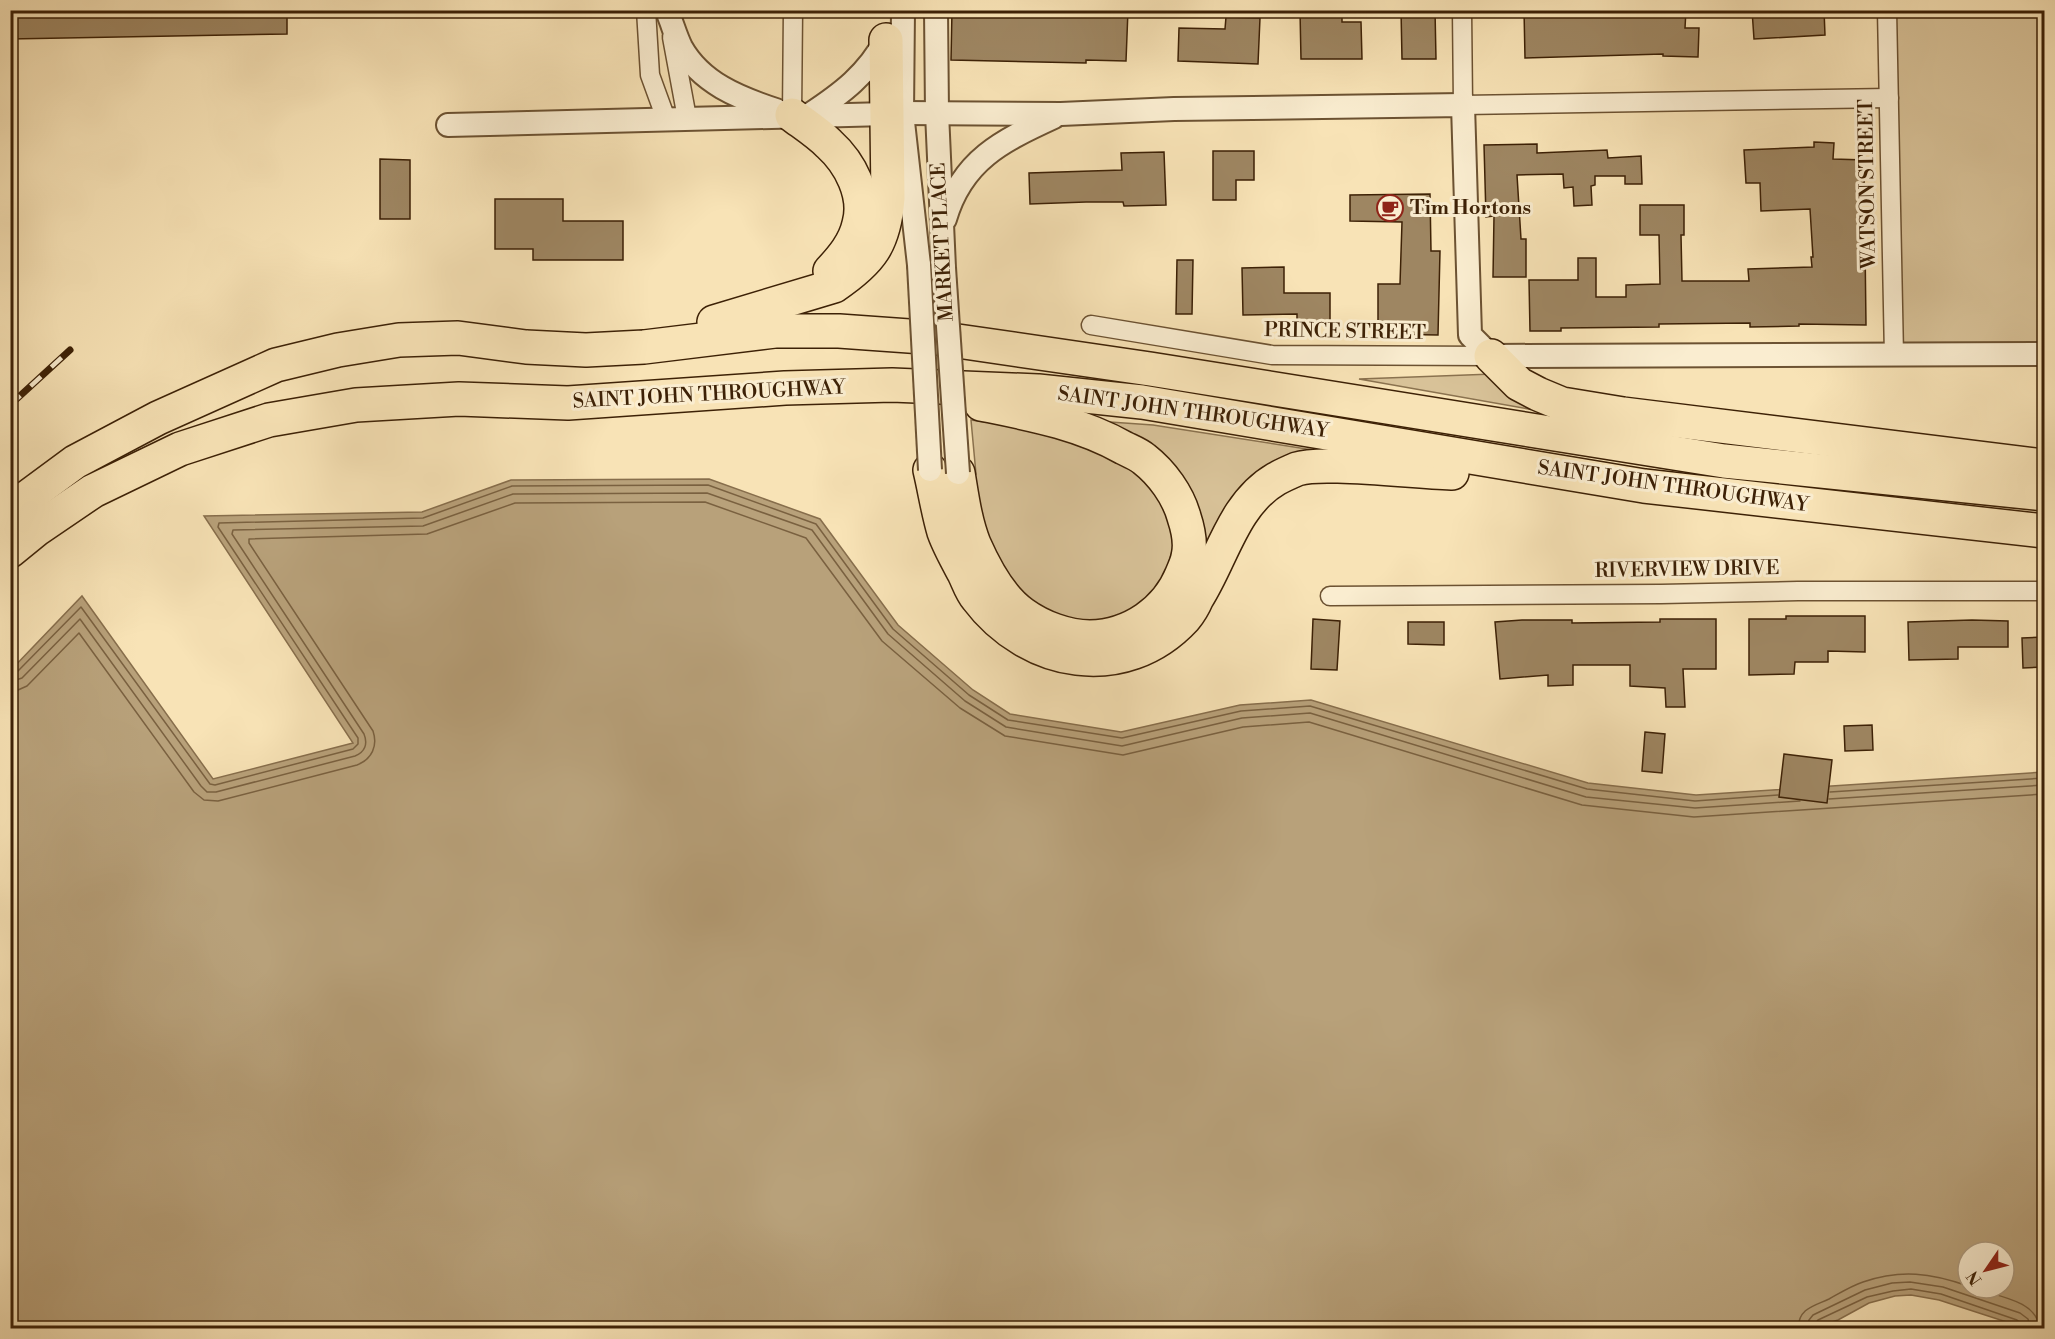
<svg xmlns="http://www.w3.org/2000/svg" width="2055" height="1339" font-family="'Libre Bodoni',serif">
<rect width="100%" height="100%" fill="#f8e3b6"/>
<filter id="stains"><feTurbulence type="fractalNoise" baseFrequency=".00333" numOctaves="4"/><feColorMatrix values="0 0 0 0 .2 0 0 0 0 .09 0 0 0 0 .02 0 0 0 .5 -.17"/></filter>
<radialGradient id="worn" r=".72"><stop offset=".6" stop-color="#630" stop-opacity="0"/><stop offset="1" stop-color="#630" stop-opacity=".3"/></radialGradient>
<g fill="#d8c298" stroke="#8a724f" stroke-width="1.5">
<polygon points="1887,11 2044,11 2044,354 1894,356"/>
<polygon points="1493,374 1527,401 1529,409 1359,379"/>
<polygon points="971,420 1050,431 1134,465 1170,514 1173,547 1165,577 1146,602 1107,622 1073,622 1025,599 993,557 969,474 976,474"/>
<polygon points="1110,422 1153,425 1332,453 1204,554 1111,426"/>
</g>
<path fill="#b8a17a" stroke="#876e4c" stroke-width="1.5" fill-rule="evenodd" d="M 709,479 L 820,519 L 898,625 L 973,690 L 1010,714 L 1121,732 L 1240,705 L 1311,700 L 1588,783 L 1696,795 L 2044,772 L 2044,1328 L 2025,1328 L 1939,1300 L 1911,1295 L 1895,1296 L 1869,1303 L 1838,1320 L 1814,1328 L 11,1328 L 10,671 L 82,596 L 213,779 L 353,743 L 204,516 L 422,512 L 511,480 ZM 1968,1252 L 2004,1252 L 2004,1288 L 1968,1288 Z"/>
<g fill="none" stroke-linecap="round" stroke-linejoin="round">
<g stroke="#7a6140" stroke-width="1.5">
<polyline points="10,674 17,672 81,607 210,784 215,785 353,749 358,744 358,738 218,527 219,523 423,518 512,486 708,485 816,524 893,629 969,695 1008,720 1122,738 1241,711 1310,706 1587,789 1695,801 1778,795"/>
<path d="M 10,682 L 22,678 L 80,619 L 201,786 L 207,792 L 216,792 L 355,756 C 365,752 368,744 364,734 L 232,534 L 233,530 L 423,526 L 513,494 L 707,493 L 812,530 L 888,634 L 965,701 L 1006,727 L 1122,746 L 1242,718 L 1310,713 L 1586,797 L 1695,808 L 1800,801"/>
<path d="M 10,691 L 18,690 L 27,686 L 79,633 L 194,792 L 204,800 L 218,801 L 357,765 C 372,759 378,746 373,731 L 249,543 L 249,539 L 427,534 L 515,503 L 705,502 L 806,538 L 882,641 L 960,708 L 1005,736 L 1123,755 L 1243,727 L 1309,722 L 1582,805 L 1694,817 L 2044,794"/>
<polyline points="1830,792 2044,778"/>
<polyline points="1829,799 2044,785"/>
<path d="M 1973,1288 C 1995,1296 2038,1300 2039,1328"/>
<path d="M 1798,1328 C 1799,1308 1814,1306 1829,1299 C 1840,1293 1851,1286 1863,1282 C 1901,1269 1931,1273 1968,1286"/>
<polyline points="1807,1328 1809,1320 1813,1315 1865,1290 1892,1283 1910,1282 1943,1287 2020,1313 2028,1319 2030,1328"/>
<polyline points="1815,1328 1815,1324 1818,1320 1867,1297 1893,1291 1911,1289 1941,1294 2017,1320 2021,1323 2022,1328"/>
</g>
</g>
<g fill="#9e8662" stroke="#3d2106" stroke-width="1.5">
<polygon points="10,10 287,10 287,34 10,39"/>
<polygon points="952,10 1013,10 1013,15 1053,15 1053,10 1128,10 1126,61 1086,60 1086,63 951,60"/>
<polygon points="1342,10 1342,22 1361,22 1362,59 1301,59 1300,11"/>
<polygon points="1401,10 1435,10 1436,59 1402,59"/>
<polygon points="1524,10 1686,10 1685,28 1699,28 1698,57 1663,56 1663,54 1525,58"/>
<polygon points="1752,10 1824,10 1825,35 1754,39"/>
<polygon points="1226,17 1260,18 1258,64 1178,61 1179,28 1225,29"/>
<polygon points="1814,142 1834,143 1833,159 1865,160 1864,185 1857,184 1861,244 1865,244 1866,325 1799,324 1799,326 1750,327 1750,323 1659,324 1659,327 1561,328 1561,331 1530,331 1529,280 1578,280 1578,258 1596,258 1596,297 1626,297 1626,285 1660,284 1659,235 1640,235 1640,205 1684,205 1684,235 1681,235 1682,281 1749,281 1748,269 1812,267 1811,257 1813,257 1810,209 1761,211 1760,183 1746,183 1744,150 1814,147"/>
<polygon points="1537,144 1537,153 1607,150 1608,158 1641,156 1642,184 1625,184 1625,176 1595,176 1595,185 1591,186 1592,205 1574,206 1573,187 1564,188 1563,174 1517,175 1521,239 1526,239 1526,277 1493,277 1494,216 1486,217 1484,145"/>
<polygon points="1213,151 1254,151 1254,180 1236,180 1236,200 1213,200"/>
<polygon points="1164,152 1166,205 1124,206 1123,202 1086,202 1030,204 1029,173 1122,170 1121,153"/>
<polygon points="380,159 410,160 410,219 380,219"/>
<polygon points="1430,194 1431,251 1440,251 1438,335 1378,334 1378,284 1400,284 1402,222 1350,221 1350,195"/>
<polygon points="495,199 563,199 563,221 623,221 623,260 533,260 533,249 495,249"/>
<polygon points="1177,260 1193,260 1192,314 1176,314"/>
<polygon points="1284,267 1284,293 1330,293 1330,321 1297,321 1297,314 1243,315 1242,268"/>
<polygon points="1786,616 1865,616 1865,652 1828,651 1828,662 1795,662 1794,674 1749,675 1749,619 1786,619"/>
<polygon points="1313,619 1340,621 1337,670 1311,669"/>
<polygon points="1660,619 1716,619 1716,669 1683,669 1685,707 1666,707 1665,688 1630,686 1630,665 1573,665 1573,685 1548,686 1548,675 1500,679 1495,622 1522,620 1572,620 1572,623 1660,622"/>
<polygon points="1972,620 2008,621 2008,647 1958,647 1958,659 1909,660 1908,622"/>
<polygon points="1408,622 1444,622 1444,645 1408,644"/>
<polygon points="2044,637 2044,667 2023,668 2022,638"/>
<polygon points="1872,725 1873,750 1845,751 1844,726"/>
<polygon points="1645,732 1665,734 1662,773 1642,771"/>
<polygon points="1784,754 1832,760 1827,803 1779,797"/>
</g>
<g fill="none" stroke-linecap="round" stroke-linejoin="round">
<defs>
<g id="minor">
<polyline points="646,10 650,75 666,119"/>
<polyline points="1462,10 1463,105 1889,98"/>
<polyline points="1887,10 1894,356"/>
<polyline points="672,37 687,118"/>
<polyline points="792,115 793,10"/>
<polyline points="1091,325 1272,355 1491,356"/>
<polyline points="1330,596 1661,594 1798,591 2044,591"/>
</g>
<g id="tertiary">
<polyline points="903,10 902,113 919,265"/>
<polyline points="936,10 937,113 944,268"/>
<path d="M 669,16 C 673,26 676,37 681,47 C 701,83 739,98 776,110"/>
<polyline points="902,113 1061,114 1174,109 1463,105 1470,335 1491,356 2044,354"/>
<path d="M 809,115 C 841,94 868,74 886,39"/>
<polyline points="448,125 887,114"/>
<path d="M 945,219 C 962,160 1002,141 1054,117"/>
</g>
<g id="motorway">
<path d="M 792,115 C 804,124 818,133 829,144 C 850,163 867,195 859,224 C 855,243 842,258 830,271"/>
<path d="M 714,322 L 834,286 C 871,261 884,244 888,198 L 886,40"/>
<polyline points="1491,356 1519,384 1538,394 1562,404 1623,414 2044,466"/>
<path d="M 930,470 C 935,491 938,512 944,532 C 949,546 957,560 964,573 C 968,581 971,591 977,598 C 1028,666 1124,684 1185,618 C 1190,612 1194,605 1197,598 C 1222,559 1233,504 1276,479 C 1283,475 1290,472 1297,469 C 1309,465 1325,466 1338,466 C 1376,467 1414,471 1452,473"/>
<path d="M 958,473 C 962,497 965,521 974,544 C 985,569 1000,598 1023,614 C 1041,627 1067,637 1090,637 C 1131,636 1167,611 1182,574 C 1184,569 1187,563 1188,557 C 1191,545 1188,529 1184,517 C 1178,495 1162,473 1144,459 C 1138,454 1130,451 1124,448 C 1080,423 1030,414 981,404"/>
<polyline points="10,510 75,462 158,418 276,365 338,350 399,340 458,338 526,347 586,350 644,347 775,331 839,331 937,338 1150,369 1724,461 2044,494"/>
<polyline points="10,551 37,529 93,491 180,449 269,420 356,405 459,399 568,403 785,388 892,385 1038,391 1142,402 1644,486 2044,531"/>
</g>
</defs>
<use href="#minor" stroke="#6c5232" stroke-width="21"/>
<use href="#tertiary" stroke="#6c5232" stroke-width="26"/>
<use href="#motorway" stroke="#3d2106" stroke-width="36"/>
<use href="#minor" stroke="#faedd0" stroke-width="18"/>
<use href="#tertiary" stroke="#faedd0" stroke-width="22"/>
<use href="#motorway" stroke="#f8e3b6" stroke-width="33"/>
<defs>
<polyline id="rail" points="10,405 70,350"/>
</defs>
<use href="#rail" stroke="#3d2106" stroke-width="7"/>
<use href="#rail" stroke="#faedd0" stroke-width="4.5" stroke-dasharray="14" stroke-linecap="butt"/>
<defs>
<g id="tertiary-bridge">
<polyline points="919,265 930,470"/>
<polyline points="944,268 958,473"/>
</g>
</defs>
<use href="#tertiary-bridge" stroke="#6c5232" stroke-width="26" stroke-linecap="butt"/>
<use href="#tertiary-bridge" stroke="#faedd0" stroke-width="22"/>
</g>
<defs>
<symbol id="cafe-ring" viewBox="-11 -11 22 22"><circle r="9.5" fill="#faedd0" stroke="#8f2418" stroke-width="1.5"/><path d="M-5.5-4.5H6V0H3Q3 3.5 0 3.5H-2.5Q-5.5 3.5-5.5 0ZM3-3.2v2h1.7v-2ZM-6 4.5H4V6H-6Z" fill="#8f2418"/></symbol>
</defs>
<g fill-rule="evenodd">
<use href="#cafe-ring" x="1375" y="193" width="30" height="30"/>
</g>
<g text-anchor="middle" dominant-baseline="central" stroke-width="6" stroke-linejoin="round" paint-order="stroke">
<g font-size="20" fill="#3d2106" stroke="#faedd0">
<text transform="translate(1868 184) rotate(-91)">WATSON STREET</text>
<text transform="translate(943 242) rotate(-93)">MARKET PLACE</text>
<text transform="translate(1345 332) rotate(1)">PRINCE STREET</text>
<text transform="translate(709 395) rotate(-3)">SAINT JOHN THROUGHWAY</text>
<text transform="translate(1193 413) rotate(8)">SAINT JOHN THROUGHWAY</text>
<text transform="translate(1673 487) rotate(8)">SAINT JOHN THROUGHWAY</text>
<text transform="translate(1687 570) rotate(-1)">RIVERVIEW DRIVE</text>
</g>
<g font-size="20" font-weight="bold" fill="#3d2106" stroke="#faedd0" text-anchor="start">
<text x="1410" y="208">Tim Hortons</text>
</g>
</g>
<rect width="2055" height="1339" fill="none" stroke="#f8e3b6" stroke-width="36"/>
<rect x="12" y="12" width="2031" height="1315" fill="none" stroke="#3d2106" stroke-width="3"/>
<rect x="18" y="18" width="2019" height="1303" fill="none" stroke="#3d2106" stroke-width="1.5"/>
<g transform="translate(1986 1270) rotate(235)"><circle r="28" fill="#faedd0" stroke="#ae9b7f" stroke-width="1.5"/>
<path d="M0-4.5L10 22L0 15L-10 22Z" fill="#8f2418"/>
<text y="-9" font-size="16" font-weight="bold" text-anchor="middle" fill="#3d2106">N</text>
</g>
<rect width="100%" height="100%" filter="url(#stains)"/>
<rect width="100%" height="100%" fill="url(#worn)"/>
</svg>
